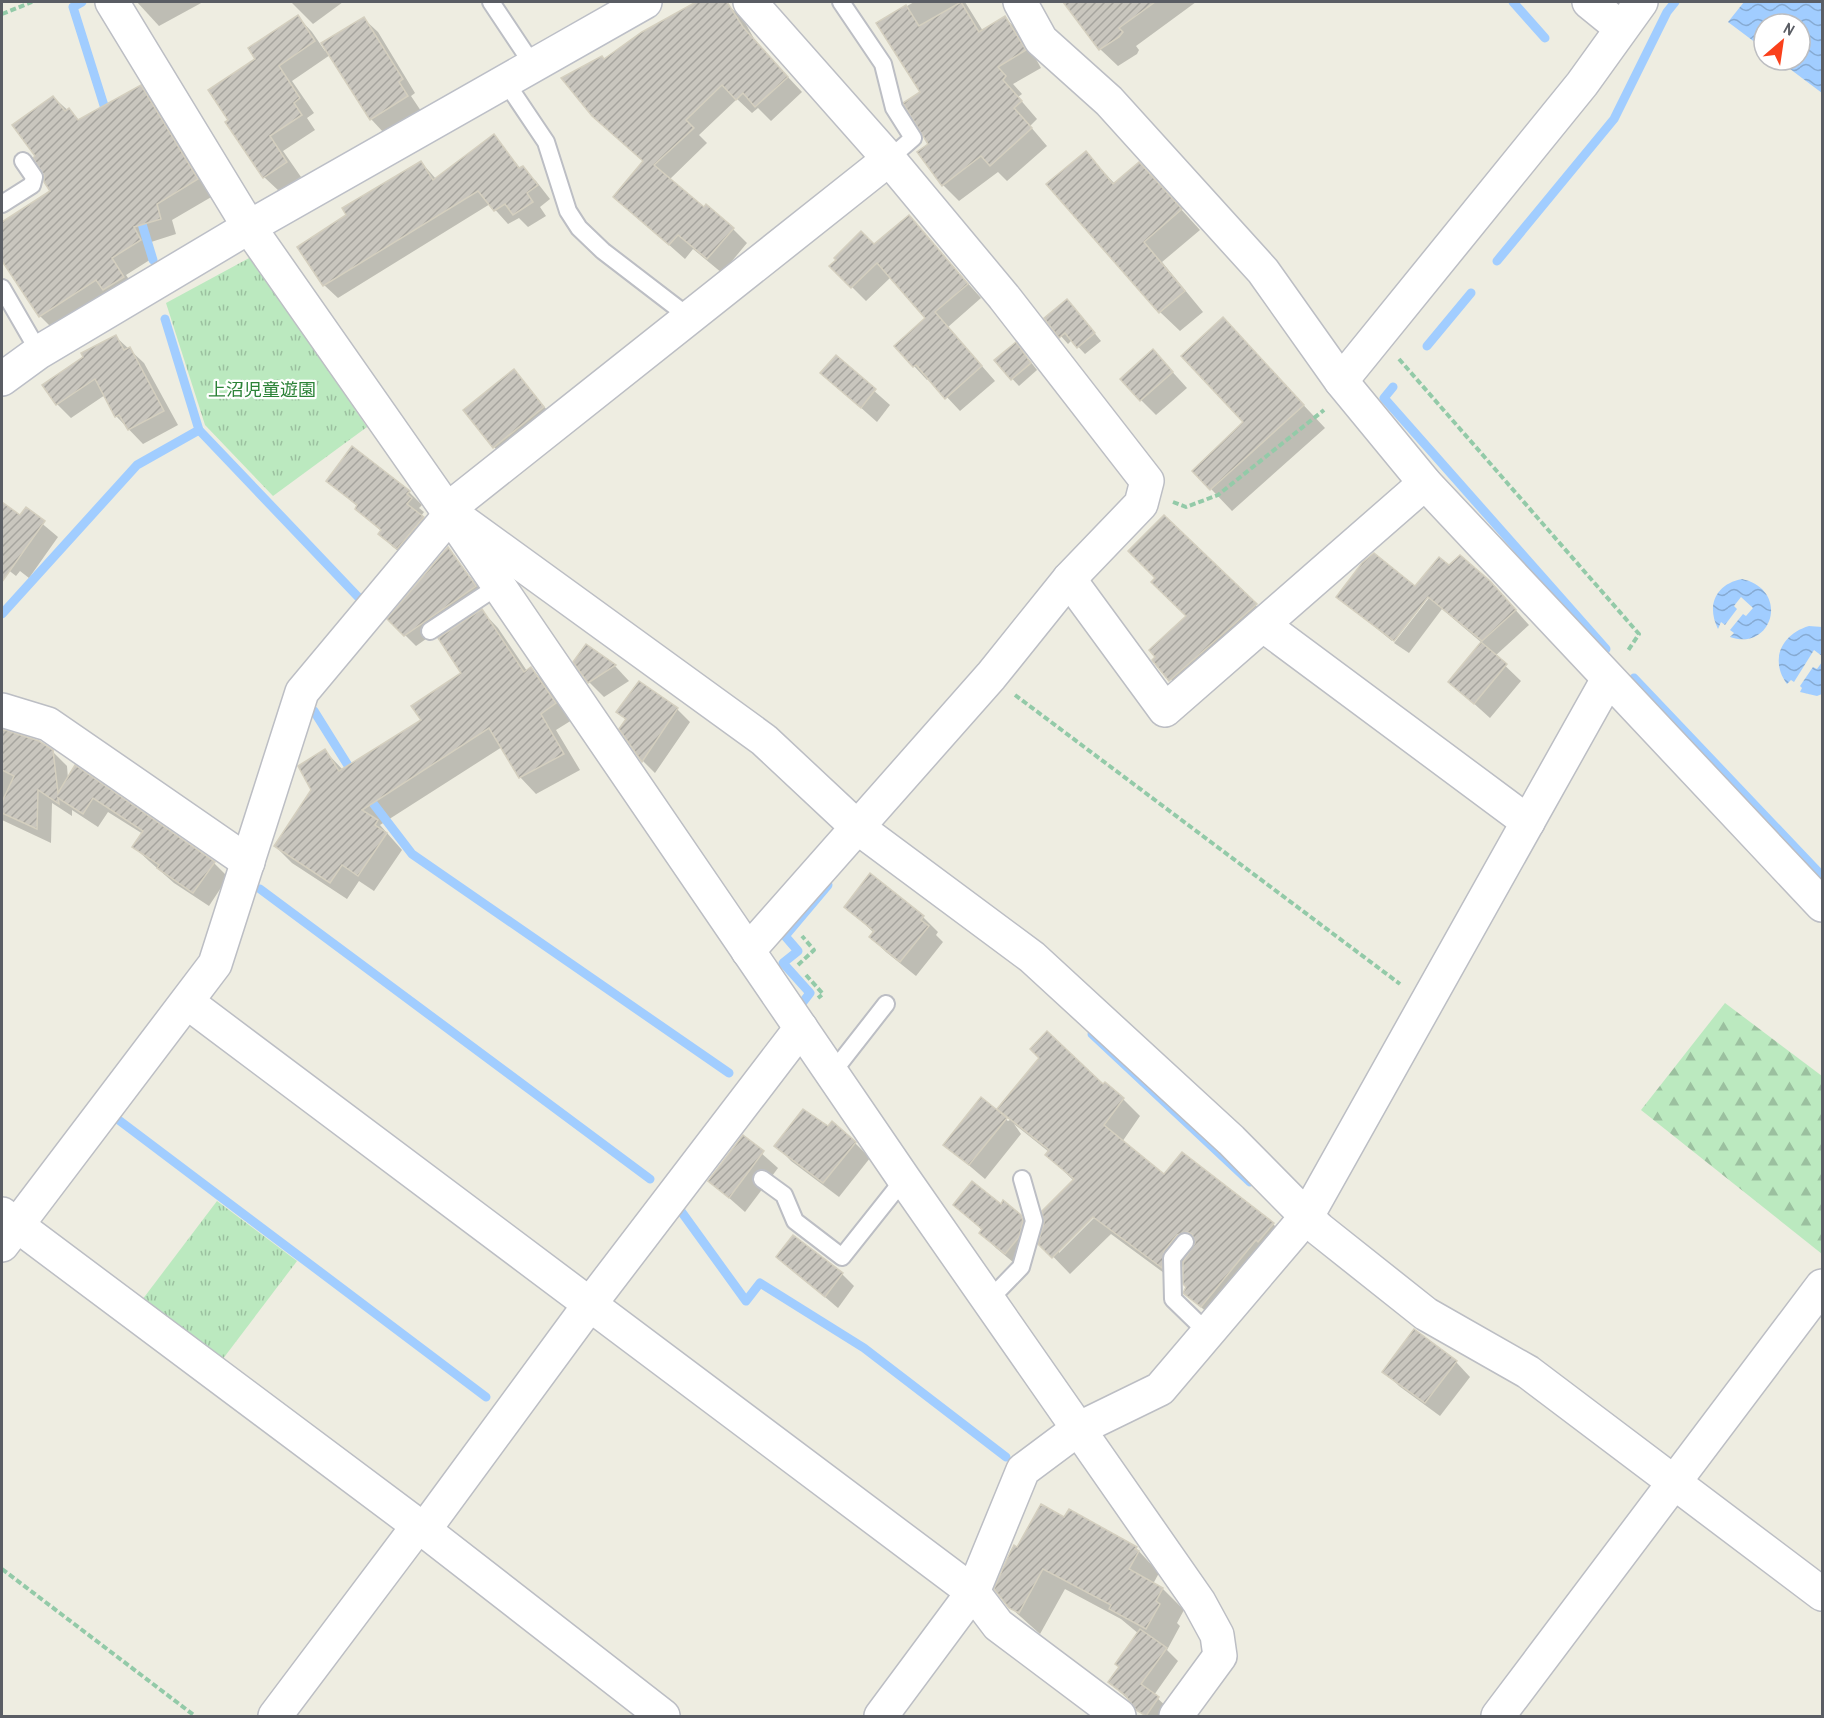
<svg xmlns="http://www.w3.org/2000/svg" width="1824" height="1718" font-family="'Archivo Narrow','Noto Sans JP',sans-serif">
<defs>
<pattern id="grass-tufts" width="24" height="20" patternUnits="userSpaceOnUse" patternTransform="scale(1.5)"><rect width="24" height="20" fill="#bbe9bf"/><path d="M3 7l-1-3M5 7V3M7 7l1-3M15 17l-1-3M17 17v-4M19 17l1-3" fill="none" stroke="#9bc09f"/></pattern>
<pattern id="forest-firs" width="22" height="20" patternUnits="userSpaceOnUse" patternTransform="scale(1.5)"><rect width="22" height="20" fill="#bbe9bf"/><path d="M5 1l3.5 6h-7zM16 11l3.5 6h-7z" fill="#9bc09f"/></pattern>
<pattern id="water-waves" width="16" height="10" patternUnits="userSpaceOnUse" patternTransform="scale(1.5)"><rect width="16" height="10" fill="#a1cdff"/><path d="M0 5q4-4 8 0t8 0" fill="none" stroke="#86aad2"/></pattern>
<pattern id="building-hatch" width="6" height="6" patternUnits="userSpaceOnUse" patternTransform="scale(1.5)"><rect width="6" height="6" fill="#c9c6be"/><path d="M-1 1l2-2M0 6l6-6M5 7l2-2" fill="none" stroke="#a6a49e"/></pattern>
</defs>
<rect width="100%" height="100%" fill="#eeede1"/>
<g fill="url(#grass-tufts)">
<polygon points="251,257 367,427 273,496 205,425 166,303"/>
<polygon points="217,1201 297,1261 216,1368 136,1308"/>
</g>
<polygon fill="url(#forest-firs)" points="1725,1003 1822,1076 1822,1254 1641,1110"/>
<g fill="url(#water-waves)">
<polygon points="1744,2 1822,2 1822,93 1778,60 1800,60 1800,24 1764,24 1764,49 1728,22"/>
<path d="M 1742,579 C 1791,590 1772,652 1730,637 L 1734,633 L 1730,630 L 1743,614 L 1746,616 L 1753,608 L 1741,597 L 1734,606 L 1737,609 L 1725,625 L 1721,622 L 1718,629 C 1706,605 1716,584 1742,579 Z"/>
<path d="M 1809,626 L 1822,627 L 1822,656 L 1814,650 L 1794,682 L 1791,680 L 1787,684 C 1769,659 1782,634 1809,626 Z"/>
<polygon points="1822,662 1822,694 1817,696 1800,692 1802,688 1800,686 1813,667 1817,669"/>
</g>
<g fill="#0003" fill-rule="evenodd">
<polygon points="137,2 203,2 159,26"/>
<polygon points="291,2 343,2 313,24"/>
<polygon points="700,2 713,2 720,9 728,5 743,19 757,44 802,92 771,121 758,108 752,113 737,99 699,135 707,143 669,180 733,229 747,243 722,273 693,249 685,259 615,197 644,162 608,130 605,60 643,33"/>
<polygon points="914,2 965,2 983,31 1005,18 1022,34 1041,68 1013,84 1022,94 1018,97 1037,119 1030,126 1047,146 1007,181 998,172 959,201 943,185 930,144 922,92 878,23"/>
<polygon points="1077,2 1196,2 1136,46 1139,50 1137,54 1118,66 1100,49 1069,7"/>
<polygon points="298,17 312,32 325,51 364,19 378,32 415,93 411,96 421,111 384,133 371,119 330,55 292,81 314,113 307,118 315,130 283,151 301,177 279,191 264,177 257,59"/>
<polygon points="140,87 156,103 213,196 172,220 176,234 148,243 156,256 126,275 138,293 56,332 40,316 2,250 2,224 53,192 53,97 80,121"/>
<polygon points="493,136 521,169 536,181 550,199 540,207 546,216 528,227 519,218 508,224 490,204 338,298 324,285 348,215 421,162 436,179"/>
<polygon points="1086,153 1115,184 1158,184 1200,230 1162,262 1203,312 1180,331 1160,312"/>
<polygon points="909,217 981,298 948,327 995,381 960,411 929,378 927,380 914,366 927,319 891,277 866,301 831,266 874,246"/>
<polygon points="1074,308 1101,341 1085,354 1072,340 1068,344 1046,319"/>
<polygon points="1223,319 1325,428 1232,511 1194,471 1245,422"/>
<polygon points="116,337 144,363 178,425 143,444 116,416 105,395 71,418 57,404"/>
<polygon points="1023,352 1037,370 1019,386 996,361"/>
<polygon points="836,357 890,405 877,422 822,373"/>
<polygon points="1168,367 1187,388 1156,415 1141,400"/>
<polygon points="514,371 558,423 509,462 494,447"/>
<polygon points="328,481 409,492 422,505 419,508 424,512 421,516 436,531 411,561 393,547 380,534 382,532 357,509 358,507"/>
<polygon points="2,504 21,517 26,510 58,537 29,578 20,571 16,576 2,565"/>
<polygon points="1164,517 1271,620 1185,695 1154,660 1188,616 1157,578"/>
<polygon points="448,549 486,597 416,646 389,619"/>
<polygon points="1449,567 1504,597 1529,625 1495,656 1521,681 1490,718 1450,682 1482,643 1442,609 1409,653 1394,643 1429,598 1427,596 1392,641 1338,597 1416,588"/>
<polygon points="482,611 498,628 527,671 531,669 548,685 572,720 556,730 580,770 536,794 520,777 502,747 380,825 402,850 374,891 359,881 347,899 292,863 275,846 313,791 325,751 343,770 423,720 463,673"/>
<polygon points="586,646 615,666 629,681 604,697 589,682"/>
<polygon points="677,709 690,722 655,773 643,761 627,721 618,711"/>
<polygon points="2,731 28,739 52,751 67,766 68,779 214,863 228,877 209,906 174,883 149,861 134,847 143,834 108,812 98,827 72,810 72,816 52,803 51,843 2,820"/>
<polygon points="846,906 923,917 938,932 936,935 943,942 916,976 886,952 871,937 874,933"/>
<path d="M 1103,1087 L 1123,1099 L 1140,1116 L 1122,1142 L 1164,1176 L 1273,1224 L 1290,1241 L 1219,1323 L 1185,1293 L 1188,1287 L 1184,1265 L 1180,1270 L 1179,1284 L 1111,1234 L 1070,1274 L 1040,1243 L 1074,1181 L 1047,1155 L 1049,1152 L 1014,1124 L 1021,1134 L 985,1179 L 945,1145 L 981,1099 L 1008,1121 L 1010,1120 L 999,1109 ZM 1097,1211 L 1099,1213 L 1059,1253 L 1059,1249 Z"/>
<polygon points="743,1137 778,1168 745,1212 710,1181"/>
<polygon points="855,1143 870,1158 839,1197 791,1161 776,1145"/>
<polygon points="955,1205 1001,1206 1020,1216 1036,1231 1020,1268 996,1248 981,1233 983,1231"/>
<polygon points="778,1257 842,1274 854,1286 838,1308"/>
<polygon points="1456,1362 1470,1377 1440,1416 1399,1386 1384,1371"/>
<polygon points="1065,1519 1136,1548 1159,1573 1153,1584 1163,1589 1184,1610 1177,1623 1180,1626 1167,1650 1178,1661 1154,1695 1170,1710 1166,1716 1145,1716 1110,1682 1139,1634 1121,1619 1065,1589 1040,1634 1010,1607 1018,1549"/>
</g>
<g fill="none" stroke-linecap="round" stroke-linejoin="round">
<g stroke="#a1cdff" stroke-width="9">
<polyline points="82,2 73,7 107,115"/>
<polyline points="1513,2 1545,38"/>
<polyline points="139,214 153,260"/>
<polyline points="1497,261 1614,119 1667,12 1675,2"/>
<polyline points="1427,346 1471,293"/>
<polyline points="1393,387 1384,398 1606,649"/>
<polyline points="199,430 361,600"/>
<polyline points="2,614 137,465 199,430 165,319"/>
<polyline points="1634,678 1822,876"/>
<polyline points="314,711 354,775"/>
<polyline points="366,794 412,854 729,1073"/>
<polyline points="260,889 650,1179"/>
<polyline points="803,1002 810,993 783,963 798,951 785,936 828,885"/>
<polyline points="1092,1034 1250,1182"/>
<polyline points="116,1118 486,1397"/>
<polyline points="678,1207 746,1301 760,1283 864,1348 1006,1457"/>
</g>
</g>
<g fill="url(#building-hatch)" stroke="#d4cfbf" stroke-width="1.5">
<polygon points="696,2 727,2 743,27 788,77 755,107 743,93 736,100 722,85 686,120 694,128 654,165 704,207 706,204 734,228 707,259 678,235 669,245 613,197 643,161 592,116 561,78 602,56 604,59 642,32"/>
<polygon points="961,2 979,32 1005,16 1026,50 998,67 1006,76 1003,80 1022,101 1014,108 1032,128 990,166 981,156 942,186 917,152 928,144 903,103 920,92 876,23 906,5 919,26"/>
<polygon points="1063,2 1155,2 1119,28 1123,32 1119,37 1099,50"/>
<polygon points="298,15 315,41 279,66 300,98 294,103 302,115 270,136 287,162 263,178 225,122 228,120 208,90 255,59 248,48"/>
<polygon points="364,17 403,79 399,82 408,96 370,120 321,43"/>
<polygon points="141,85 198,179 157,204 161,219 134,227 141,240 112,258 124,277 103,290 96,280 39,317 2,261 2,222 50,191 44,182 44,175 33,158 35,156 12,125 53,96 65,111 69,108 78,120"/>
<polygon points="494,134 519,168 523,166 538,185 527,193 533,202 513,215 505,204 494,211 478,191 323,286 297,247 346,215 342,208 421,161 433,180"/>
<polygon points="1086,151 1113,184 1139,162 1182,209 1144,242 1185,291 1159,313 1046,184"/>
<polygon points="909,215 968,284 935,312 982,366 945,399 916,365 913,367 894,346 925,318 877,263 851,288 829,266 836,260 834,258 861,231 874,244"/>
<polygon points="1067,299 1095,333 1077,348 1065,333 1059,338 1044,318"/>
<polygon points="1223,317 1304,405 1210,490 1192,471 1243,422 1181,356"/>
<polygon points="116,335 124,350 130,347 164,411 128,430 119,415 115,417 95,379 56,405 42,385 83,357 81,353"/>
<polygon points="1016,342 1031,363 1011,380 994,360"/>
<polygon points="1153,349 1173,372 1140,401 1120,379"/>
<polygon points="836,355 876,389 861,408 820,373"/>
<polygon points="514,369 544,407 493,448 463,410"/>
<polygon points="352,446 410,491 407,494 412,498 407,504 424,517 397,549 378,534 381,530 355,509 357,505 326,481"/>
<polygon points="2,502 20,515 26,507 45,521 2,582"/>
<polygon points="1164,515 1257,604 1169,681 1152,660 1155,657 1149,650 1186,616 1151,582 1155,578 1128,551"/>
<polygon points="448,547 476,586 404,636 387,619"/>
<polygon points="1374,553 1415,586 1439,557 1449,565 1460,555 1490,581 1516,610 1482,641 1428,597 1394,641 1336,597 1362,563"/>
<polygon points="482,609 524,672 531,667 556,703 541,714 564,754 519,778 489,728 362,810 378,820 375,825 387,833 358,876 342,865 330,883 274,846 311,790 298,766 325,749 339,771 421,720 411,706 461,673 438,638"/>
<polygon points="1481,642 1507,664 1474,704 1448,682"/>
<polygon points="586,644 616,665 588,683 573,662"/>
<polygon points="639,681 678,708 642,762 619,729 626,719 616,712"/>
<polygon points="2,729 39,741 53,750 58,793 75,765 215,862 193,893 157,868 159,865 132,847 143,831 93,798 83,814 58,798 59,804 38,790 37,829 2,813 2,802 14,776 2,770"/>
<polygon points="870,873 924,916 921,920 929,926 900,962 869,937 874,931 844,907"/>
<polygon points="1047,1031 1103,1084 1105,1082 1124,1098 1104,1125 1164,1174 1182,1152 1274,1223 1258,1242 1256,1240 1201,1307 1183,1293 1186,1287 1183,1284 1183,1262 1195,1243 1192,1234 1187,1232 1177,1235 1164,1251 1162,1268 1093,1217 1052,1258 1038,1244 1044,1223 1042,1211 1074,1179 1045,1155 1049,1150 997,1109 1039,1058 1030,1049"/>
<polygon points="981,1097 1007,1118 969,1165 943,1145"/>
<polygon points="803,1109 828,1126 832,1121 856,1142 823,1183 774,1146"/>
<polygon points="743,1135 764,1151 729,1198 708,1181"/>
<polygon points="972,1181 1001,1204 1003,1200 1021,1215 1023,1221 1019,1237 1005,1254 979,1233 982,1229 953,1205"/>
<polygon points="793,1235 843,1273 825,1297 776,1257"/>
<polygon points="1414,1329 1457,1361 1425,1403 1382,1372"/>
<polygon points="1041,1504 1064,1517 1069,1509 1137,1547 1135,1549 1139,1551 1129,1569 1163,1588 1156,1601 1160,1604 1146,1629 1109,1609 1111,1605 1043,1569 1019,1613 1009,1608 994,1589 1007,1559 1014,1545 1017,1547"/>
<polygon points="1140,1629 1167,1648 1141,1684 1159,1697 1146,1716 1136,1710 1126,1696 1108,1682 1119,1667 1115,1664"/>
</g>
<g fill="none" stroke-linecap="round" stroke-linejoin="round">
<defs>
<g id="lane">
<polyline points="491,2 533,65"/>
<polyline points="841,2 883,64 894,108 913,138 889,159"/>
<polyline points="505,81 546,142 568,211 579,228 603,251 689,317"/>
<polyline points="2,204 32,185 34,177 23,161"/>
<polyline points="2,288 39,352"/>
<polyline points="430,631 498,586"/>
<polyline points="832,1073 886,1004"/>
<polyline points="762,1179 784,1195 795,1221 842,1257 904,1179"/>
<polyline points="1185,1242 1172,1258 1173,1299 1208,1333"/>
<polyline points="989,1300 1021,1267 1034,1221 1022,1179"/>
</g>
<g id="street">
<polyline points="112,2 249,227 447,510 764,740 857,827 1032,957 1231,1140 1319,1229 1426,1314 1528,1372 1822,1594"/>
<polyline points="1020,2 1041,40 1109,101 1263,271 1341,381 1425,483 1822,905"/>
<polyline points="1589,2 1621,28"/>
<polyline points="889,159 447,510 904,1179 1199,1602 1217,1635 1220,1656 1176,1716"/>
<polyline points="1341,381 1582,84 1641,2"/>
<polyline points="1069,579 1165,710 1425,483"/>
<polyline points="1263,625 1528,822"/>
<polyline points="2,710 48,724 248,862"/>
<polyline points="748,951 991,676 1069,579 1141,504 1147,481 1004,297 889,159 750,2"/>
<polyline points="187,1002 973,1592 998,1625 1119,1716"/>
<polyline points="2,1214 424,1530 663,1716"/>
<polyline points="2,1245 215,964 302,692 450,515"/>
<polyline points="424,1530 590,1304 801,1028"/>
<polyline points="275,1716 418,1526"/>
<polyline points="881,1716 973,1592 1023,1470 1078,1429 1160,1389 1307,1216 1608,679"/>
<polyline points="1498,1716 1822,1286"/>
</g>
<polyline id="secondary" points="2,379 39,352 249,227 645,2"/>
</defs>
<use href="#lane" stroke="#bcbec4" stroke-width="20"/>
<use href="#street" stroke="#bcbec4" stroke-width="36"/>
<use href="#secondary" stroke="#bcbfc7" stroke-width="36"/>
<g stroke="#93caa8" stroke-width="4" stroke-dasharray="6 3" stroke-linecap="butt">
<polyline points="2,14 32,2"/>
<polyline points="1399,359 1639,634 1627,652"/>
<polyline points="1173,502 1186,507 1218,495 1324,410"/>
<polyline points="1015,695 1400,984"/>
<polyline points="798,965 814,950 802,936"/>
<polyline points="806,975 823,994 818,998"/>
<polyline points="2,1569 195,1716"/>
</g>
<use href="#lane" stroke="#fff" stroke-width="16"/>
<use href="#street" stroke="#fff" stroke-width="33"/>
<use href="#secondary" stroke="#fff" stroke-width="33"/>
</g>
<g text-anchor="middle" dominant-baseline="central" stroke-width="4.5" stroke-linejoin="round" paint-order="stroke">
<g font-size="18" fill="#2b8237" stroke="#fff">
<text x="262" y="389">上沼児童遊園</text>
</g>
</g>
<rect width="1824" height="1718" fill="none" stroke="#5a5d64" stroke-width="6"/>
<g transform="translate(1782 42) rotate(29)"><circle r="28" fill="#ffffff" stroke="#bdbec1" stroke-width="1.5"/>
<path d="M0-4.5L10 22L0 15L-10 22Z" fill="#fa401b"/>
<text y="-9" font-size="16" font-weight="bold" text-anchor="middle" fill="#5a5d64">N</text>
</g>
</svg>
